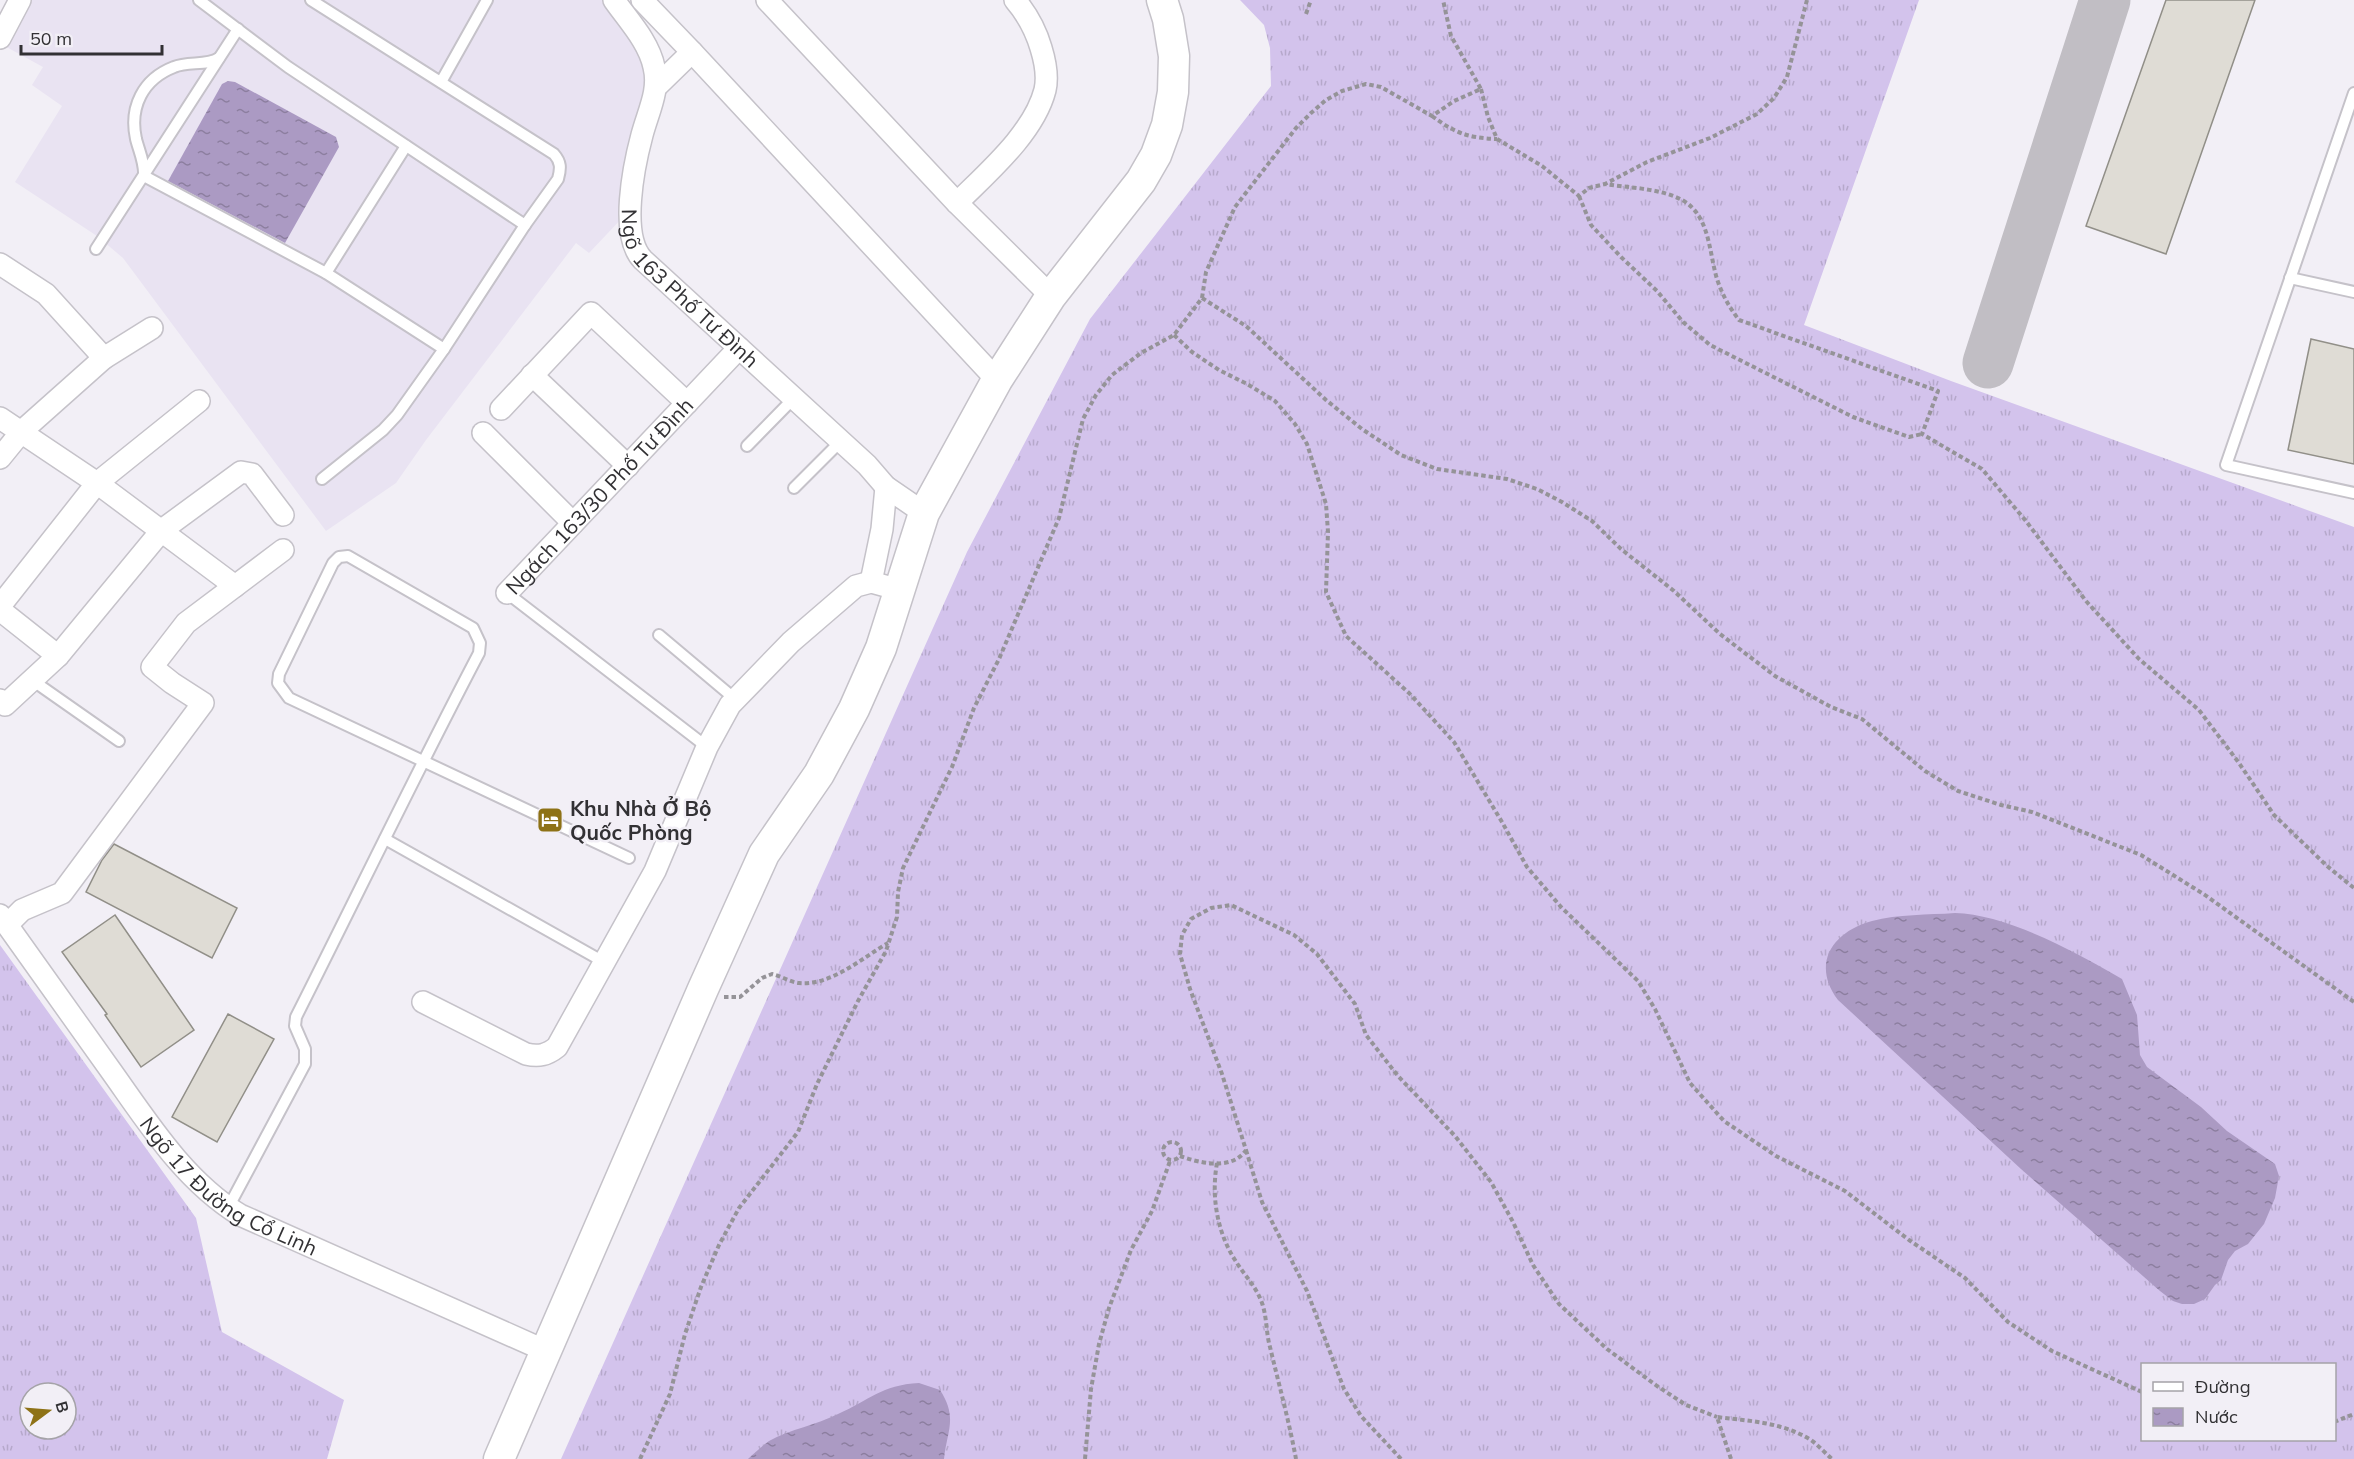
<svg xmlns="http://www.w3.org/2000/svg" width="2354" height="1459" font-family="Mulish,sans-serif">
<defs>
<pattern id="grass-tufts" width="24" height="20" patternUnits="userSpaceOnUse" patternTransform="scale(1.5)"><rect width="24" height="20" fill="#d3c3ec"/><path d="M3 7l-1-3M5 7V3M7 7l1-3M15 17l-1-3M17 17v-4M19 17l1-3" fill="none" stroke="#b6a8cb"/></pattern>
<pattern id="water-ripples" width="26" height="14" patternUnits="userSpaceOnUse" patternTransform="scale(1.5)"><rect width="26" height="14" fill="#ab9ac3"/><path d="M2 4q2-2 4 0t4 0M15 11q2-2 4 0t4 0" fill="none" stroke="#8c7e9f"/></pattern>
</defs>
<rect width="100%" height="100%" fill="#f2eff6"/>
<polygon fill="#e9e3f2" points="25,0 603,0 648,65 625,215 589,253 576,243 426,440 396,483 326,531 123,258 97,236 15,182 62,106 32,85 43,67 1,44"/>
<g fill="url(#grass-tufts)" fill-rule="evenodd">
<path d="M 1240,0 L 1919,0 L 1804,325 L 1951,381 L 2354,527 L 2354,1459 L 561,1459 L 967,552 L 1090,319 L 1271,86 L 1270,48 L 1264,25 ZM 2142,1364 L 2334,1364 L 2334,1440 L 2142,1440 Z"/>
<path d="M 0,945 L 196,1218 L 222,1332 L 344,1400 L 327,1459 L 0,1459 ZM 30,1393 L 66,1393 L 66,1429 L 30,1429 Z"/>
</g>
<g fill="url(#water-ripples)">
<polygon points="228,81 235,82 336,137 339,147 285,243 168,181 222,84"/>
<path d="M 1955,913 C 2006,914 2078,953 2122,979 L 2137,1015 L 2140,1055 L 2147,1067 L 2201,1107 L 2227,1131 L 2275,1164 L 2279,1176 L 2275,1198 L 2264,1224 L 2248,1244 L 2235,1251 L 2228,1260 L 2221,1280 L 2215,1285 L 2205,1299 L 2194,1304 L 2182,1304 L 2173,1301 L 2160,1291 L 2021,1169 L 1838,1000 C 1811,964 1832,932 1872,921 C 1898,914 1928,915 1955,913 Z"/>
<path d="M 919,1383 L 940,1390 C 958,1418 947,1430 944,1459 L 748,1459 C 755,1453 762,1446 769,1441 C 791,1429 816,1425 838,1414 C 870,1400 881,1385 919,1383 Z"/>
</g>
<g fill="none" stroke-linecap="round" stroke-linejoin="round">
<polyline stroke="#c1bec4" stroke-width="51" points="1988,363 2105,0"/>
</g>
<g fill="#dfdcd5" stroke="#918f88" stroke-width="1.5">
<polygon points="2166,0 2255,0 2166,254 2086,226"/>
<polygon points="2311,339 2354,349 2354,464 2288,450"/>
<polygon points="114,844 237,908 212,958 86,892 102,860"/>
<polygon points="115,915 194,1030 141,1067 105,1015 107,1014 62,952"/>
<polygon points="228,1014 274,1039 217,1142 172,1117"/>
</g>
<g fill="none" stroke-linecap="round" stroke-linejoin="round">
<defs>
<g id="lane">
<polyline points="199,0 288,67 525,225"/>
<path d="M 311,0 L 554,154 C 561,162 561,168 558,179 L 525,225 L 444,349 L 397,415 L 383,430 L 322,479"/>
<path d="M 219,58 C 207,66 188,61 174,67 C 143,79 129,107 136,139 C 139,151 145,163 144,176 L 326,273 L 444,349"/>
<polyline points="441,82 487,0"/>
<polyline points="2354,93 2226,465 2354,493"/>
<polyline points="96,249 238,29"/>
<polyline points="326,273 406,146"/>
<polyline points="2290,278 2354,292"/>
<polyline points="747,446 794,398"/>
<polyline points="794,488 841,441"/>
<polyline points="507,593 707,747"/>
<polyline points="659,635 735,699"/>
<polyline points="32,680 119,741"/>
<polyline points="385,839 604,962"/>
<path d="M 228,1208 L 305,1064 L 305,1049 L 295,1026 L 296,1017 C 357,896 416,773 479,653 L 480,643 L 473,628 L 348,556 L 339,557 L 333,563 L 279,674 L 278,683 L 289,698 L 629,858"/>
</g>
<g id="street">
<path id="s1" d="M 614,0 C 628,20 649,42 654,67 C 660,90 648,112 642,135 C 634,165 619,236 643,260 L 867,465 L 886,487 L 924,513"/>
<polyline points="642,0 692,52 997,380"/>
<polyline points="767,0 957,203 1051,296"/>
<polyline points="0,38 20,0"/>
<polyline points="656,87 692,52"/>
<path d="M 957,203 C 988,172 1034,133 1045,90 C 1048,77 1045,61 1041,48 C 1036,31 1027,14 1015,0"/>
<polyline points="0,264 46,294 104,358 22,431 0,458"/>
<polyline points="104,358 152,328"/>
<polyline points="532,375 628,466"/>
<polyline points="501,409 591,313 687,403"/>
<polyline points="0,418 97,483 235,586"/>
<polyline points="483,433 573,523"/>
<polyline points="871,582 882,529 886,487"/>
<path id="s2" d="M 507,593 L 739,348"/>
<polyline points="0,606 97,483 199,401"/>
<polyline points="0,610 58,656"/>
<polyline points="0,700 5,705 58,656 162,530 241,472 252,474 283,515"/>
<path id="s3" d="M 0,915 C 36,966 73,1017 109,1068 C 147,1121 183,1180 240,1215 L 546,1351"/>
<polyline points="7,925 22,910 62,893 203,703 172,683 152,667 186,623 283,550"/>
<path d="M 423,1002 L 526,1054 C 539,1057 547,1055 557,1047 L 655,871 L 707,747 L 730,705 L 791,642 L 856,586 L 871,582 L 900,590"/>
</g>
<polyline id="secondary" points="499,1459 703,989 764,854 819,774 854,709 881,648 924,513 997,380 1051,296 1141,181 1156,155 1167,125 1173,92 1174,56 1168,19 1162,0"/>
</defs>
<use href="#lane" stroke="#c5c2c9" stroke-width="14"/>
<use href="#street" stroke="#c5c2c9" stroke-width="24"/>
<use href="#secondary" stroke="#c5c2c9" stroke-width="33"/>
<g stroke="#959398" stroke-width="4" stroke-dasharray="4.5 3" stroke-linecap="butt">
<path d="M 1807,0 L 1787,77 L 1774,98 L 1757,114 L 1710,138 L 1647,162 L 1605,184 C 1629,188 1660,188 1682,200 C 1710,215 1709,253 1717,279 C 1722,294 1729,307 1739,320 L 1938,391 L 1922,434 L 1982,469 L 2026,521 L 2086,601 L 2139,659 L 2199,710 L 2239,763 L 2274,815 L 2327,866 L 2354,888"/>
<polyline points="1306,14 1311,0"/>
<polyline points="1481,89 1488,117 1497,139 1542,166 1579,196 1589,188 1605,184"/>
<path d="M 1432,116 C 1455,133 1468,138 1497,139"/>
<polyline points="1579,196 1591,225 1621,257 1657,291 1683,322 1710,345 1853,417 1909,437 1922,434"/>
<polyline points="1202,298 1246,326 1326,400 1362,429 1401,455 1437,469 1507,479 1537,489 1562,502 1592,521 1621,549 1674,591 1720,634 1775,676 1831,707 1862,719 1925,771 1958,791 2001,805 2032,812 2141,855 2205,895 2354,1002"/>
<polyline points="1174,335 1192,352 1219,370 1247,384 1275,401 1295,424 1307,444 1326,504 1328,532 1326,592 1346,636 1409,693 1454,742 1502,822 1527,867 1561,907 1638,981 1655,1009 1690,1083 1724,1121 1776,1156 1845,1191 1909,1240 1965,1278 2008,1322 2052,1351 2142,1392"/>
<path d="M 724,997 L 740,997 L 762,978 L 772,974 C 781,976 790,982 799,983 C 831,986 862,958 888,943"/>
<circle cx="1172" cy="1151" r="9"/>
<polyline points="1246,1150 1262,1202 1307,1291 1344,1389 1361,1416 1401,1459"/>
<path d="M 1180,1156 C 1199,1163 1232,1171 1246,1150 L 1222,1074 L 1190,989 L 1180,954 L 1182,935 L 1191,919 L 1211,908 L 1231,905 L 1294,935 L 1317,954 L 1355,1004 L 1366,1035 L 1398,1076 L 1455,1136 L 1491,1182 L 1513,1222 L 1533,1265 L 1559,1304 L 1607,1349 L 1657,1386 L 1686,1405 L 1717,1417"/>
<path d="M 1217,1163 C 1211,1196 1217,1232 1235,1260 C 1244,1275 1256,1286 1262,1303 C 1267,1317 1266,1333 1270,1347 C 1279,1385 1289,1421 1296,1459"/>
<polyline points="2334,1422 2354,1414"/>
<polyline points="640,1459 670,1394 685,1334 701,1287 719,1245 739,1208 798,1132 817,1084 858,1001 886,951 897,917 898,892 903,868 952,767 974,708 999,659 1059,518 1083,419 1096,395 1112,375 1141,353 1174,335 1202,298 1206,272 1235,207 1296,128 1311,113 1326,100 1342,91 1366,84 1381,87 1432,116 1454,101 1481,89 1451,36 1443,0"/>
<polyline points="1085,1459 1091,1389 1099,1344 1109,1308 1131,1250 1152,1211 1170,1161"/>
<path d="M 1731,1459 L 1717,1417 C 1749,1421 1782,1422 1811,1440 C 1818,1445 1825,1453 1832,1459"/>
</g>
<use href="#lane" stroke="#fff" stroke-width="10"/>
<use href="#street" stroke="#fff" stroke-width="21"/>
<use href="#secondary" stroke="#fff" stroke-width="30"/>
</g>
<defs>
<symbol id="hotel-square" viewBox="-11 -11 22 22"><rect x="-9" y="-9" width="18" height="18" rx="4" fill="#8e7216" stroke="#f2eff6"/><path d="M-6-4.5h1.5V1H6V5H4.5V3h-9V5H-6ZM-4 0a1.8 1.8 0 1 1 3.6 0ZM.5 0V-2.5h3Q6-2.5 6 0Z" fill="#fff"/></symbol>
</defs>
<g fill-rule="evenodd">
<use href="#hotel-square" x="535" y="805" width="30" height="30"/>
</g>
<g text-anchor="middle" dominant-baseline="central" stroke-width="5" stroke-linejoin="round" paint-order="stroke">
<g font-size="21" fill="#323134" stroke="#f2eff6">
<text stroke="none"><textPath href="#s1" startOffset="327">Ngõ 163 Phố Tư Đình</textPath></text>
<text stroke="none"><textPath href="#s2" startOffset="134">Ngách 163/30 Phố Tư Đình</textPath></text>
<text stroke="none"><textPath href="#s3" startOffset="360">Ngõ 17 Đường Cổ Linh</textPath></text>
</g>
<g font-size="21" font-weight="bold" fill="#323134" stroke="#f2eff6" text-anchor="start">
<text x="570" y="808">Khu Nhà Ở Bộ<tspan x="570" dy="24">Quốc Phòng</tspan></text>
</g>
</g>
<rect x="2141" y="1363" width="195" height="78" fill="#f2eff6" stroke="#a5a3a8" stroke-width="1.5"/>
<rect x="2153" y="1382" width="30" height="9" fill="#ffffff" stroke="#a5a3a8" stroke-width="1.5"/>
<text x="2195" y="1393" font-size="18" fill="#323134">Đường</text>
<rect x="2153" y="1408" width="30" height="18" fill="url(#water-ripples)" stroke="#a5a3a8" stroke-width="1.5"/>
<text x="2195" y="1423" font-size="18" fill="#323134">Nước</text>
<g transform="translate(48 1411) rotate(74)"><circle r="28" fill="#f2eff6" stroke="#a5a3a8" stroke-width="1.5"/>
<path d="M0-4.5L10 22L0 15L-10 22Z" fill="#8e7216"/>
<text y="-9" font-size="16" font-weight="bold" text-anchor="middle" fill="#323134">B</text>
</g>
<path d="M21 45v9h141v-9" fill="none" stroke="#323134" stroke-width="3"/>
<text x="30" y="45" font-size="18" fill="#323134" stroke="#f2eff6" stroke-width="4.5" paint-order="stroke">50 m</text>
</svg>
